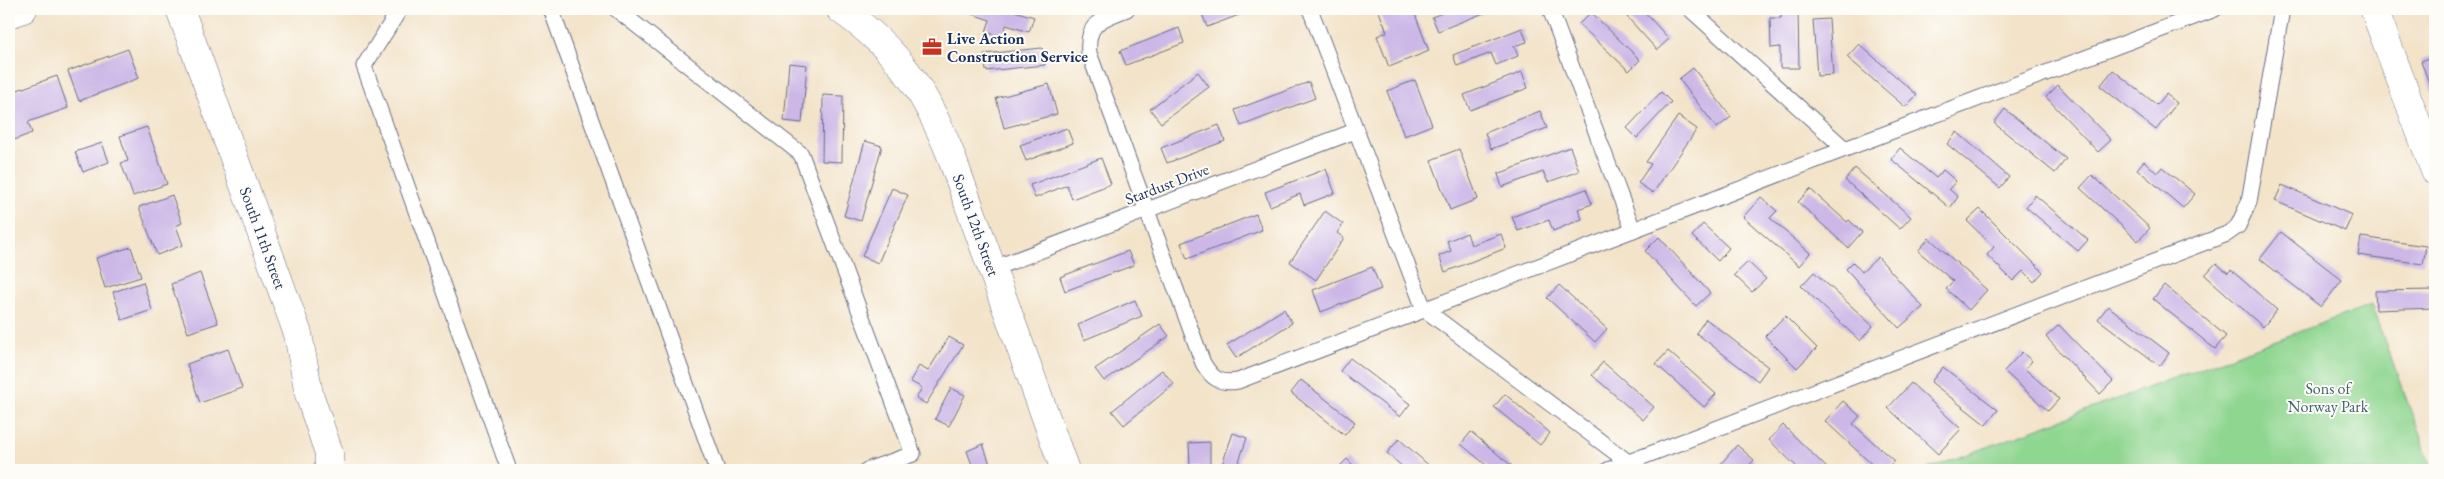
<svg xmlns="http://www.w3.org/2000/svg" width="2444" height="479" font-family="'EB Garamond',serif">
<rect width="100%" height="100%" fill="#fdfcf7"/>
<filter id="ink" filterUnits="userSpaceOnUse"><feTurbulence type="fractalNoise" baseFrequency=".02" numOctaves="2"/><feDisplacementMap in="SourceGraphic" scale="10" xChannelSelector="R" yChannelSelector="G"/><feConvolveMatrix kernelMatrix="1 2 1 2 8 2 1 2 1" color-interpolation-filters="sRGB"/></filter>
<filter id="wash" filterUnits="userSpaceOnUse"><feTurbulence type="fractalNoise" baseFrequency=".0096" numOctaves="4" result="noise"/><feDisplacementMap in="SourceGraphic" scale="20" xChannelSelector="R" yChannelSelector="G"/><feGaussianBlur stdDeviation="1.12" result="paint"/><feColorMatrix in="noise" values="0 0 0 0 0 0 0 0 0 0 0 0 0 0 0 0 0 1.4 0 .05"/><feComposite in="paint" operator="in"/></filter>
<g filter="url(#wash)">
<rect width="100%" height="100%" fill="#f3e3c9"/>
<polygon fill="#8fd690" stroke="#558277" points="2371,305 2433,470 1925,470"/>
<g id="blocks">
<g fill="#ccb7e7">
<polygon points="957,9 1008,9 1034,17 1029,32 1006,25 1002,37 986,32 990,20"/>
<polygon points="1207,9 1255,9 1207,27 1201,11"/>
<polygon points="1378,9 1413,9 1429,51 1389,67 1377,36 1387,32"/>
<polygon points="1452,9 1494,9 1438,31 1432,17"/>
<polygon points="1620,9 1642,9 1669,39 1657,50"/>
<polygon points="1781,9 1798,9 1799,68 1780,68 1780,47 1771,48 1770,18 1781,18"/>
<polygon points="1591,12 1640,60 1629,71 1579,24"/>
<polygon points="1829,19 1833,75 1817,76 1813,20"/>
<polygon points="1179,28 1184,43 1126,65 1120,51"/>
<polygon points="1522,28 1527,42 1514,46 1518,56 1496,65 1491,53 1457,66 1453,55"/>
<polygon points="1859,44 1917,95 1905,107 1847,57"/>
<polygon points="1042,48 1045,65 986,71 984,54"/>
<polygon points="128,49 139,78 79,101 68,71"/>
<polygon points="2435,55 2435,93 2433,94 2421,61"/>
<polygon points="789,63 807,65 802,123 784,121"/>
<polygon points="1693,68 1731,117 1717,128 1679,79"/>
<polygon points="2113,70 2157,105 2166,94 2177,103 2156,130 2100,86"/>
<polygon points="1198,72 1209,87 1161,123 1150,109"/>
<polygon points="1522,72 1528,88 1470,110 1464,95"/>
<polygon points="57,76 68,108 28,122 32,133 9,142 9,93"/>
<polygon points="1415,80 1432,125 1404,136 1387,91"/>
<polygon points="1309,82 1315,98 1241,126 1235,110"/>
<polygon points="1049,84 1057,114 1004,128 996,98"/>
<polygon points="2058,85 2111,140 2098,152 2046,97"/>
<polygon points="1661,92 1671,102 1637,138 1627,128"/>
<polygon points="823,95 843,96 842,162 822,161"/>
<polygon points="2005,109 2066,159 2055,173 1994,123"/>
<polygon points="1540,111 1547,128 1491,149 1485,133"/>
<polygon points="1678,116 1697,129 1653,193 1638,183 1651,164 1646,162"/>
<polygon points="1219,125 1225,141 1167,163 1161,148"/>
<polygon points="147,127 167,184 133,196 121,163 128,161 120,136"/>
<polygon points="1067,128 1073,143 1026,161 1020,145"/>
<polygon points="1957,132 2009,177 2000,188 1947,144"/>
<polygon points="865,141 882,146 861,221 844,216"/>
<polygon points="102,143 109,162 83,172 75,152"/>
<polygon points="1570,147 1579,171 1548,182 1543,172 1502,187 1498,174"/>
<polygon points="1900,148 1936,178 1943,170 1956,181 1949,189 1958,197 1950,208 1891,159"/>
<polygon points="1459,149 1478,199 1450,210 1431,160"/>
<polygon points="1101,158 1111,184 1072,199 1067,185 1035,198 1030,185"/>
<polygon points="2144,161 2157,173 2162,167 2195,194 2183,208 2137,169"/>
<polygon points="1855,168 1911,217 1900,229 1845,180"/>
<polygon points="1326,169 1335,193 1304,205 1300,194 1270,206 1265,192"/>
<polygon points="2092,175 2150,228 2138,241 2080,188"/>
<polygon points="2282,185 2352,215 2345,231 2275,201"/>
<polygon points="892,188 908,195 878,263 862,256"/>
<polygon points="1586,189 1592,204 1578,209 1582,219 1553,231 1549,220 1518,231 1512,217"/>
<polygon points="1810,189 1847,222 1849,220 1862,232 1848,248 1798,202"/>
<polygon points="172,195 182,223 176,226 183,245 157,255 139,207"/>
<polygon points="2035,195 2088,240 2078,251 2026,207"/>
<polygon points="1761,197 1777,211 1770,218 1810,253 1799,266 1743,217"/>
<polygon points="1980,209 2043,272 2034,282 2023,271 2013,281 1987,255 1994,247 1967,221"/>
<polygon points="1325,211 1343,224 1337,233 1344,238 1316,280 1290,262"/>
<polygon points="1256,214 1262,230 1187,259 1181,243"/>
<polygon points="1703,224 1729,248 1718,261 1692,236"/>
<polygon points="2281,232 2342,280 2321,307 2260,259"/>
<polygon points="1467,233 1471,245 1501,234 1506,248 1445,272 1439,256 1451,251 1447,241"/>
<polygon points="1659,237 1710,293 1696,306 1645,251"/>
<polygon points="2361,237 2426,246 2423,264 2358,255"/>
<polygon points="1929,238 1987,290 1969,310 1946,289 1953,281 1918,251"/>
<polygon points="131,247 141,277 105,288 96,258"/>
<polygon points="1128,251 1134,265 1065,291 1060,277"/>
<polygon points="1878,257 1923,307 1899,328 1846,269 1853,262 1862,272"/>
<polygon points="1748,262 1766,279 1752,292 1734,275"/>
<polygon points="2216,263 2228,273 2231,270 2277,310 2263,327 2205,275"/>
<polygon points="1372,267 1381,289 1321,312 1313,290"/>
<polygon points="1814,272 1873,326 1860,341 1801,286"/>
<polygon points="200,273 218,323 188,333 171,284"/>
<polygon points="143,282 152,310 122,320 113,292"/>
<polygon points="1559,285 1607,329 1595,342 1547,298"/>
<polygon points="2164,285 2226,336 2215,349 2153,299"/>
<polygon points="2435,290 2435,308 2376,310 2375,291"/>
<polygon points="1135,300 1142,316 1084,340 1078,325"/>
<polygon points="2108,306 2169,353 2160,366 2098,319"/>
<polygon points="1284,309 1292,323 1236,358 1227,345"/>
<polygon points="1785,316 1817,348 1797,368 1765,336"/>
<polygon points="1706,319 1768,367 1758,381 1696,333"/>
<polygon points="1160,324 1169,336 1104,381 1095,369"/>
<polygon points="2059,325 2113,381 2100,394 2046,337"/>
<polygon points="949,337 963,345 926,404 916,398 922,388 910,381 919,366 928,371"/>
<polygon points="228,349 242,388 200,403 187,364"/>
<polygon points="1668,351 1716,394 1704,407 1656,364"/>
<polygon points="2022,352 2032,361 2025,369 2059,399 2048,411 2004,371"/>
<polygon points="1350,358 1410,404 1400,417 1340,371"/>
<polygon points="1603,362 1654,407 1643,420 1592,375"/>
<polygon points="1943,367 1998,410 1986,425 1931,382"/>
<polygon points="1162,370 1174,384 1124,425 1112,411"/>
<polygon points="1301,380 1355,422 1345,435 1291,393"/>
<polygon points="1911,383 1961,429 1938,454 1888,408"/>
<polygon points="951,388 965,395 949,426 935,419"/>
<polygon points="1505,394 1550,433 1540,445 1494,407"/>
<polygon points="1843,401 1860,416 1853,424 1894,461 1885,470 1878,470 1825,421"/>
<polygon points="1783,425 1829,470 1800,470 1769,440"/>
<polygon points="1471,432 1512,466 1508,470 1492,470 1461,444"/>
<polygon points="1233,433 1247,438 1236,470 1220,470"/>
<polygon points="1399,439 1434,470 1406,470 1387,453"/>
<polygon points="1210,442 1210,467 1190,467 1189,443"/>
<polygon points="983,444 992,470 974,470 967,451"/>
<polygon points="1737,445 1754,460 1749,466 1754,470 1726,470 1720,465"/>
<polygon points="1347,459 1358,470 1336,470"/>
</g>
</g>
</g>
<g filter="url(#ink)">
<use href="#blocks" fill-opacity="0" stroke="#676e83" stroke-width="1"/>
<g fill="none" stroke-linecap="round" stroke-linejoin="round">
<defs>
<g id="service">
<polyline points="400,9 364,66 509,470"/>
<polyline points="551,9 717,470"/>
<polyline points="616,9 801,154 913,454 867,470"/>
<path d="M 1127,9 C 1102,19 1086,22 1089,53 L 1203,363 C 1212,379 1220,384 1238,381 L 1845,149"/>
<polyline points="1310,9 1424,309 1628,462"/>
<polyline points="1550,9 1633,230"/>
<polyline points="1690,9 1845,149 2215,9"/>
<polyline points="992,269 1355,131"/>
<polyline points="1608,470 2227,234 2238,226 2249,202 2282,9"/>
</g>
<g id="minor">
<polyline points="180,9 298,334 309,394 329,453 329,470"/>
<polyline points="2374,9 2435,171"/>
<polyline points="9,14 23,9"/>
</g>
<path id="tertiary" d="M 840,9 C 898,50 923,87 950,153 L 1065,470"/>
</defs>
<use href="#service" stroke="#676e83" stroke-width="17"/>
<use href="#minor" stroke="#676e83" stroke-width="29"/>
<use href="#tertiary" stroke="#676e83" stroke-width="29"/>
<use href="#service" stroke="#fff" stroke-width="15"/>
<use href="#minor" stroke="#fff" stroke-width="28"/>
<use href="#tertiary" stroke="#fff" stroke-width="28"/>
</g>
</g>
<defs>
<symbol id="office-bare" viewBox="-9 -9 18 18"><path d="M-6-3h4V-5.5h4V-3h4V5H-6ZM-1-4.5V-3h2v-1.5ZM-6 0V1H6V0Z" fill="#c8321e" stroke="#fdfcf7" stroke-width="2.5" paint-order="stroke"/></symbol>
</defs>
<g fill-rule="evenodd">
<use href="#office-bare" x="918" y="33" width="28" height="28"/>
</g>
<g text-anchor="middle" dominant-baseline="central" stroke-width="4" stroke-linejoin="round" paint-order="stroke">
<g font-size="16" font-weight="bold" fill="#1b2f5e" stroke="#fdfcf7" text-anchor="start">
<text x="947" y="38">Live Action<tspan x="947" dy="18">Construction Service</tspan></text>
</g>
<g font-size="16" fill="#1b2f5e" stroke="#fdfcf7">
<text transform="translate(1167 184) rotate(-21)">Stardust Drive</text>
<text transform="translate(976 225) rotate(70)">South 12th Street</text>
<text transform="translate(263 238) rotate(70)">South 11th Street</text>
</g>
<g font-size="16" fill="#3e616d" stroke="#fdfcf7">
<text x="2328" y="388">Sons of<tspan x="2328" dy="18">Norway Park</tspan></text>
</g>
</g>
<rect width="2444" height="479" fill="none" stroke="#fdfcf7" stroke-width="30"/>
</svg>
